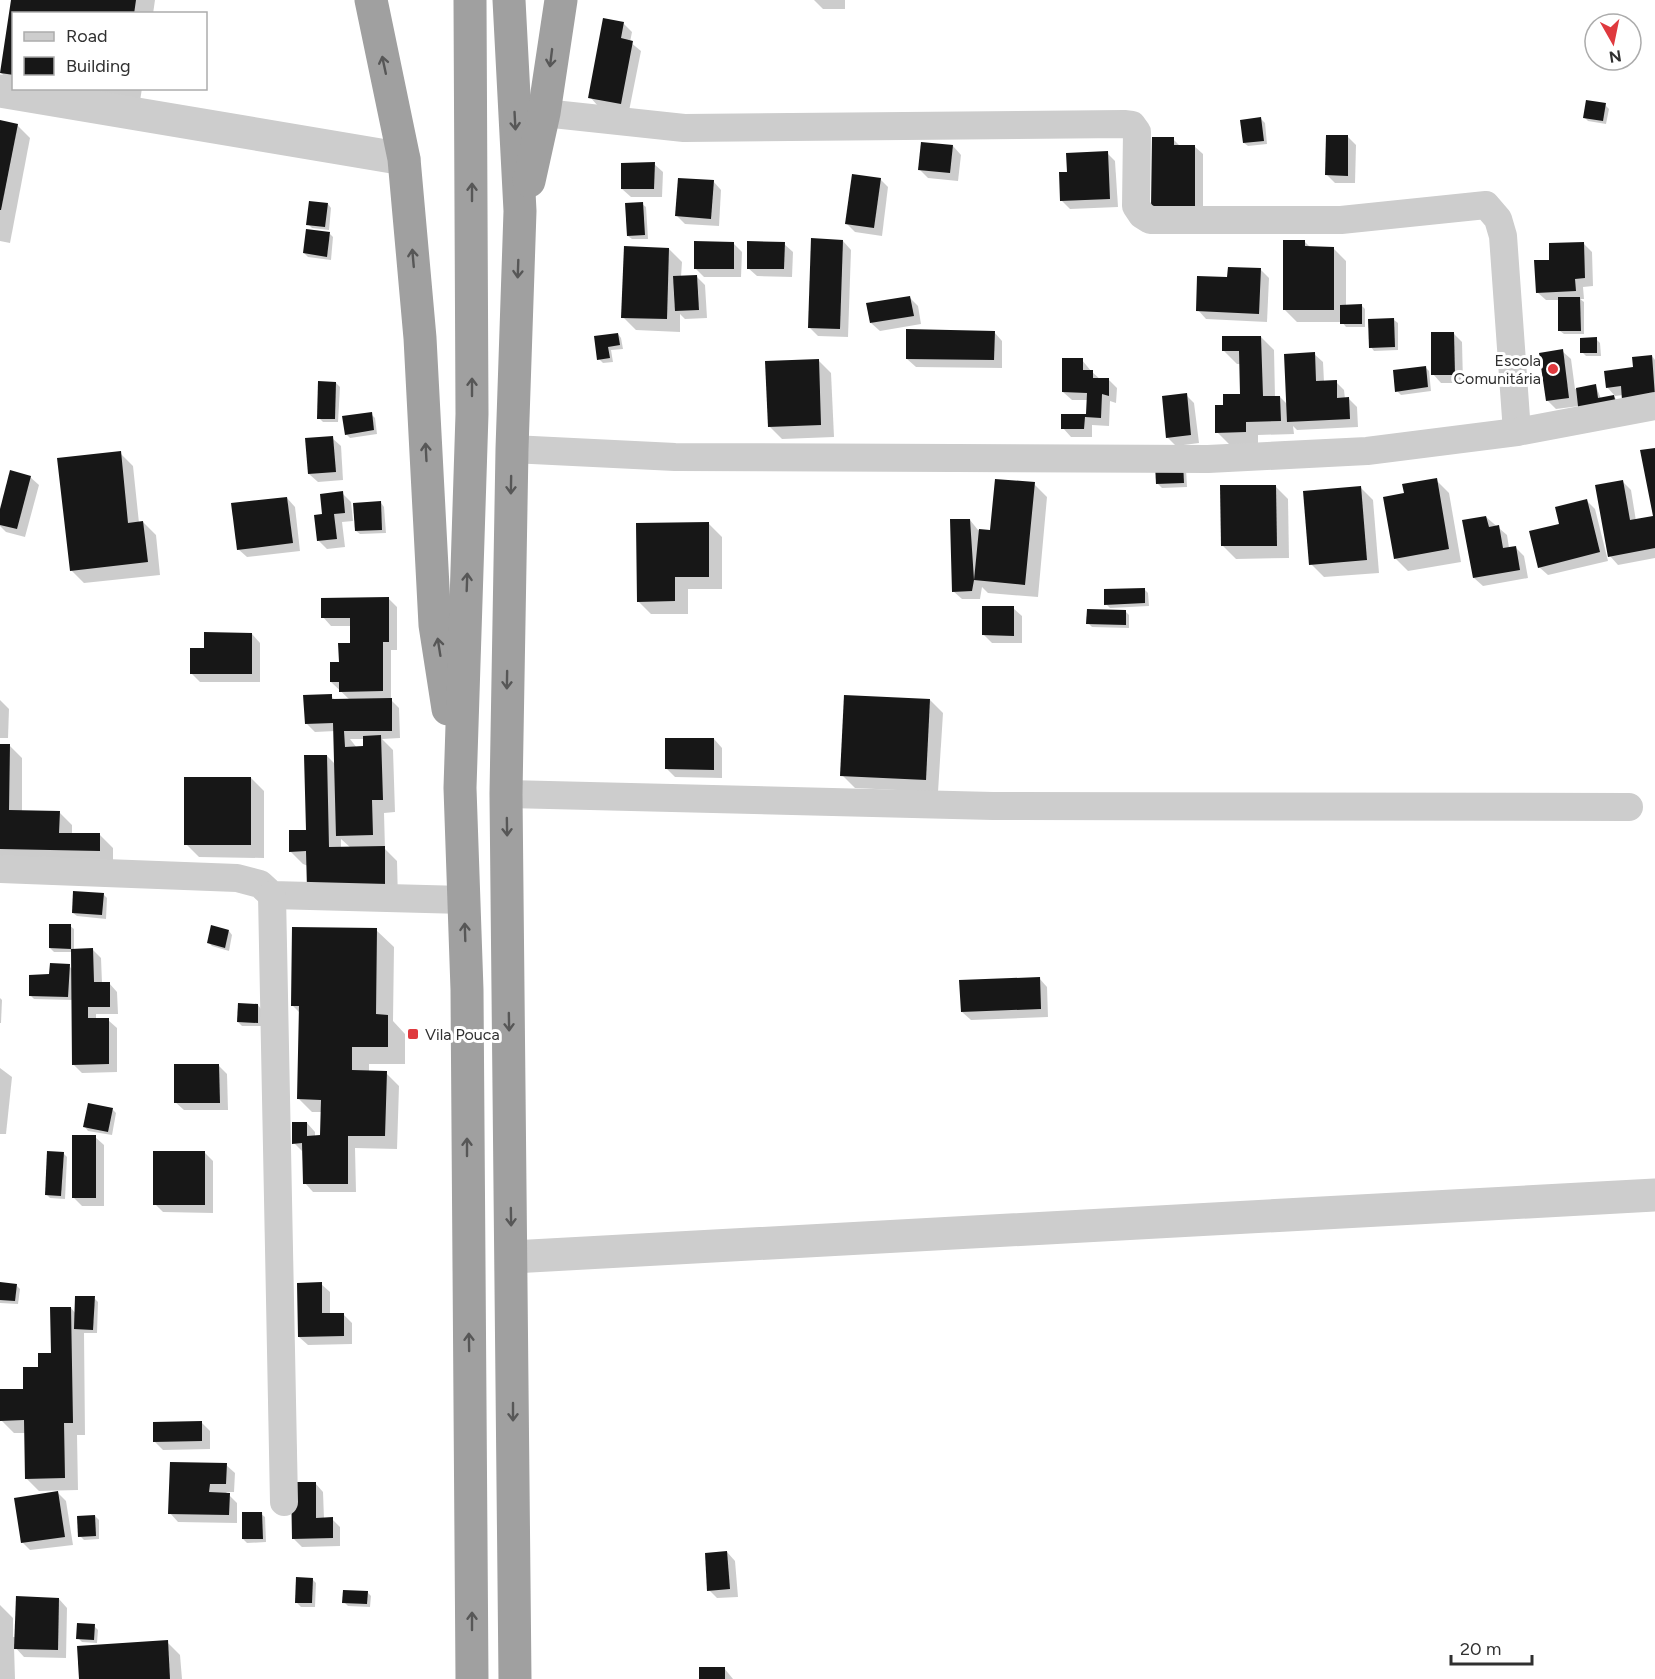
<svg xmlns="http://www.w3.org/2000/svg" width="1655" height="1679" font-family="Figtree,sans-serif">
<rect width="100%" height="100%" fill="#fff"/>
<g fill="#0003" fill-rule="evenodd">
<polygon points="12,0 155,0 153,14 14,14 14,85 1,73"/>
<polygon points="814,0 845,0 845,9 823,9"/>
<polygon points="623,23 632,32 630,42 641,51 629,111 598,106 590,97"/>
<polygon points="17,88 142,88 139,108"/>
<polygon points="1605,105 1609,109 1606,124 1588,121 1584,117"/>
<polygon points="1261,119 1265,123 1267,144 1248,146 1244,143"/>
<polygon points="0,122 17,125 30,138 10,243 0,241"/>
<polygon points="1347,136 1356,145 1355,183 1335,183 1327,175"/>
<polygon points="1173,139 1180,146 1194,146 1203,154 1203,215 1161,215"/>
<polygon points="953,146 961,155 958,181 928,178 919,169"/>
<polygon points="1107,153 1115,161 1118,207 1070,209 1062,201 1069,173"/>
<polygon points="654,164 663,172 662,197 631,197 622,189"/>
<polygon points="880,179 888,187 882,236 855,232 846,223"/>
<polygon points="713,181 721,190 719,226 685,224 676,215"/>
<polygon points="328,204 331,208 329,230 312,228 308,224"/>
<polygon points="642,204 646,207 648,239 632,239 628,236"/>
<polygon points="330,234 333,237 331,260 308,257 304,253"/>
<polygon points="843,241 851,250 848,337 818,336 809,327"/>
<polygon points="1304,241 1311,248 1333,248 1346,261 1346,306 1361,305 1365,309 1365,327 1346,327 1342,322 1297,322 1284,309"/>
<polygon points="733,243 742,252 741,277 704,277 696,269"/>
<polygon points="1583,243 1592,252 1593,286 1583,287 1584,299 1580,299 1584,302 1584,334 1564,334 1560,331 1560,300 1546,300 1537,292 1551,261"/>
<polygon points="784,244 793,252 792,277 757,276 748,268"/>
<polygon points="669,249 682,262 681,277 696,276 705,285 707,318 685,319 680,314 680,332 636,330 623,317"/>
<polygon points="1261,270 1269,278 1267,322 1206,319 1198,310 1228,279"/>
<polygon points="909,297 918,306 921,324 880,331 871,323"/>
<polygon points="1394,320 1398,323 1398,350 1374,351 1371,347"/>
<polygon points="994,332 1002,341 1002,368 916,367 907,359"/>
<polygon points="618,334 621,338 623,349 611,350 613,362 603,363 599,359"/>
<polygon points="1454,334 1462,342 1463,383 1441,383 1433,374"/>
<polygon points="1261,337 1274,350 1275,397 1280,397 1288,405 1314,354 1323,362 1324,382 1336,382 1344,390 1345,399 1349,399 1357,407 1358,427 1297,430 1293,426 1294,434 1258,435 1258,445 1230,445 1217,432 1224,407 1242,395 1241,364 1237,364 1224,351"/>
<polygon points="1596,339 1600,343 1601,356 1586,356 1582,352"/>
<polygon points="1562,351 1571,359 1575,389 1596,386 1601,399 1614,397 1618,401 1556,409 1547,400"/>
<polygon points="1652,356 1655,360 1655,405 1623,395 1615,396 1607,387"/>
<polygon points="818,360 831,373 834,437 782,439 769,426"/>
<polygon points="1082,360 1091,371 1101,380 1108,379 1117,388 1116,403 1110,401 1109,426 1092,425 1092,437 1071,437 1063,428 1088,416 1088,400 1072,400 1063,392"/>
<polygon points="1425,367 1429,371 1431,391 1401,395 1397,391"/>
<polygon points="336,383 340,387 338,422 323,422 319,418"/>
<polygon points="1186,395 1194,403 1199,443 1176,446 1167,437"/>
<polygon points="371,414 375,418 377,434 350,438 346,434"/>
<polygon points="332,438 341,446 343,480 318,482 309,474"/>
<polygon points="1655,449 1655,558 1618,565 1610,556 1623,482 1631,490 1636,521 1654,518"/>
<polygon points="120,453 133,466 139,523 143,522 156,535 160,575 84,583 71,570"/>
<polygon points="1186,468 1187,487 1162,488 1158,484"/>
<polygon points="30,477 39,485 25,537 6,532 0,526 0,515"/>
<polygon points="1436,480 1449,493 1461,562 1408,571 1395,558"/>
<polygon points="1034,484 1047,497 1038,597 988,593 982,587 980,599 962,599 953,591 970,520 978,530 991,531"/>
<polygon points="1275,486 1288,499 1289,558 1236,559 1223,546"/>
<polygon points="1360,487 1373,500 1379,573 1324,577 1311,564"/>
<polygon points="342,493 351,502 353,521 342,522 345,547 327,549 318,540 324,515"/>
<polygon points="287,498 295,507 300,551 247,557 238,549"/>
<polygon points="1586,500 1595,509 1608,561 1548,575 1539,567 1561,525"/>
<polygon points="381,503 384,507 386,533 360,534 356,531"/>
<polygon points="1486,517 1507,535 1509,548 1515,547 1524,556 1528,578 1483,586 1474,578"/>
<polygon points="709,524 722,537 722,589 688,589 688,614 651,614 638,601"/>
<polygon points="1144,589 1148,593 1149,606 1110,608 1106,604"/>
<path d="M 388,598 L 397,607 L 397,650 L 391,650 L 391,700 L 399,708 L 400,738 L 382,739 L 393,750 L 395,812 L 384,813 L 385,849 L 397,861 L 398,900 L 303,864 L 290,851 L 307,831 L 327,756 L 336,765 L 335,731 L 315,732 L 306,723 L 331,696 L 336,701 L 350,700 L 331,682 L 351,644 L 351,626 L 331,626 L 323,617 ZM 350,739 L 365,739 L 365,748 L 357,748 ZM 341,839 L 351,848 L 341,849 Z"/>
<polygon points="1013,608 1022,616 1022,643 992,643 984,635"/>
<polygon points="1125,611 1129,615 1129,628 1092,627 1088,623"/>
<polygon points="252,634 260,643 260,682 200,682 191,673 205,650"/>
<polygon points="0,700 9,709 8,738 0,738"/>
<polygon points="930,700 943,713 938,792 855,788 842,775"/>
<polygon points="714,739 722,748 722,778 675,777 667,769"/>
<polygon points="0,745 9,745 22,758 22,812 59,812 72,825 72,835 100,835 113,848 113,863 0,861"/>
<polygon points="251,778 264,791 264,858 199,857 186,844"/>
<polygon points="103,894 107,898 106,919 77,916 73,913"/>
<polygon points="70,926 74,929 74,950 93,950 101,958 102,983 109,983 117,992 118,1014 96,1014 96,1020 108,1020 117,1028 117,1072 82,1073 73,1064 73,1000 34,999 30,995 50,976 69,966 72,969 72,952 54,952 50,948"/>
<polygon points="376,930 394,947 393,1021 405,1034 405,1064 369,1064 369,1072 386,1073 399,1086 397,1149 355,1148 356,1192 313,1192 305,1183 302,1151 294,1143 307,1123 315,1132 315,1138 325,1137 322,1112 312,1112 299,1099 300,1013 292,1005"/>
<polygon points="229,931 232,935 229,951 212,946 208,942"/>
<polygon points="1039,978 1047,987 1048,1017 971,1020 962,1012"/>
<polygon points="0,998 2,1000 1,1023 0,1023"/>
<polygon points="258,1005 261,1009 261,1026 242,1026 238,1022"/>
<polygon points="219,1066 227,1074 228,1110 184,1110 175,1102"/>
<polygon points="0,1068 12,1077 6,1134 0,1134"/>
<polygon points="112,1109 116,1113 112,1135 88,1131 85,1127"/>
<polygon points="95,1137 104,1145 104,1206 82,1206 74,1198"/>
<polygon points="63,1153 67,1157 65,1199 50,1198 46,1194"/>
<polygon points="205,1153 213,1161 213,1213 163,1212 155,1204"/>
<polygon points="0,1284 16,1285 20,1289 18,1304 0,1303"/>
<polygon points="321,1284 330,1292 330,1314 343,1314 352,1323 352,1344 308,1345 299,1337"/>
<polygon points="94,1298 98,1302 97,1333 84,1333 85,1435 77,1435 78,1490 39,1491 26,1478 25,1433 14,1433 1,1420 52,1354 71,1308 76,1314"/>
<polygon points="201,1422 210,1431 210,1449 163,1450 154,1441"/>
<polygon points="226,1465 235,1473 234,1492 226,1492 237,1503 237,1523 178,1522 170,1513"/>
<polygon points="315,1483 323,1492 324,1519 332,1519 340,1527 340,1546 302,1547 293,1538"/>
<polygon points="58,1493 66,1501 73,1545 30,1550 22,1542"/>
<polygon points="261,1514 265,1517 266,1542 247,1543 243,1539"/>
<polygon points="95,1516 99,1520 99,1539 84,1540 80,1536"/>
<polygon points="727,1552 735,1561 738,1597 717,1598 709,1590"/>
<polygon points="312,1579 316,1583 315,1607 301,1607 297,1603"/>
<polygon points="367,1592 371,1596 370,1607 348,1606 344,1602"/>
<polygon points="59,1599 67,1608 66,1658 24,1657 14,1646 15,1679 0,1679 0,1605 13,1618 13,1637 16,1637"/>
<polygon points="94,1626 98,1630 97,1643 82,1642 78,1638"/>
<polygon points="167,1642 180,1655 182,1679 80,1679"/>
<polygon points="724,1668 733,1679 700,1679"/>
</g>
<g fill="#171717">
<polygon points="11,0 136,0 134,14 14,14 14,75 0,73"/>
<polygon points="603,18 624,22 621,38 633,41 621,104 588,98"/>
<polygon points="1586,100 1606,103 1603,121 1583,118"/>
<polygon points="1261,117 1264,141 1243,143 1240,120"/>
<polygon points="0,120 18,124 1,210 0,210"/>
<polygon points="1326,135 1348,135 1348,176 1325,175"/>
<polygon points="1152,137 1174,137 1174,145 1195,145 1195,208 1151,208"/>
<polygon points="921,142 953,145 950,173 918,170"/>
<polygon points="1108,151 1110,199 1060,201 1059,172 1067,172 1066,153"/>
<polygon points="655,162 654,189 621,189 621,163"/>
<polygon points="852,174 881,178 874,228 845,224"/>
<polygon points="678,178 714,180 711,219 675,216"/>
<polygon points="309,201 328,203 325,227 306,225"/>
<polygon points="643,202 645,235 627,236 625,203"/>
<polygon points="306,229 330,232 327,257 303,253"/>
<polygon points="811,238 843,240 840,329 808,328"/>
<polygon points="1283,240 1305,240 1305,246 1334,247 1334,310 1283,310"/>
<polygon points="694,241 734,242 734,269 694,269"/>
<polygon points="747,241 785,242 784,269 747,269"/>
<polygon points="1584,242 1585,278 1575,279 1576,291 1536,293 1534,260 1549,260 1549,243"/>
<polygon points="624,246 669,248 667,319 621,318"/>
<polygon points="1228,267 1261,268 1259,314 1196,311 1197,276 1227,277"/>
<polygon points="697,275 699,310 675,311 673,276"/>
<polygon points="910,296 914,316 870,323 866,303"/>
<polygon points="1558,297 1580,297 1581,331 1558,331"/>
<polygon points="1362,304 1362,324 1340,324 1340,305"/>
<polygon points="1394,318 1395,347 1369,348 1368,319"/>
<polygon points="906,329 995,331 994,360 906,359"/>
<polygon points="1431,332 1454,332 1455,375 1431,375"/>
<polygon points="618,333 620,345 608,347 610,358 597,360 594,336"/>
<polygon points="1222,336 1261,336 1263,396 1280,396 1281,421 1246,422 1246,432 1215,433 1215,405 1223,405 1223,394 1240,394 1239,351 1222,351"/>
<polygon points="1597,337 1597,353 1580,353 1580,338"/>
<polygon points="1563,349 1569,398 1546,401 1539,353"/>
<polygon points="1315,352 1316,381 1337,380 1337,398 1349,397 1350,419 1287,422 1284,354"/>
<polygon points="1652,355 1655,396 1622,400 1621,386 1606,388 1604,371 1633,367 1632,357"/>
<polygon points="1062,358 1083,358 1083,370 1093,370 1093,378 1109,378 1109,396 1102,394 1101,418 1085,417 1084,429 1061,429 1061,414 1086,414 1087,393 1062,392"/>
<polygon points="819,359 821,425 768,427 765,361"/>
<polygon points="1426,366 1428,387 1395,392 1393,370"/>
<polygon points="318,381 336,382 335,419 317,419"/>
<polygon points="1596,384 1598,398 1614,395 1617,409 1579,415 1576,388"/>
<polygon points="1187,393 1191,435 1166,438 1162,396"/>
<polygon points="372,412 374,430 345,435 342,416"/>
<polygon points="333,436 336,472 308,474 305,438"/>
<polygon points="1655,448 1655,548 1608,557 1595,485 1623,480 1630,520 1653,516 1640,450"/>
<polygon points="121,451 128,523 143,521 148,562 70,571 57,458"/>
<polygon points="1183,462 1184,483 1156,484 1155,464"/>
<polygon points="10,470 31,476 17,529 0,525 0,509"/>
<polygon points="1437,478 1449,549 1394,559 1383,497 1404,493 1402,484"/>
<polygon points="995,479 1035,482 1025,585 974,580 972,591 952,592 950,519 970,519 974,580 979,529 990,530"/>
<polygon points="1220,485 1276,485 1277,546 1221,546"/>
<polygon points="1361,486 1367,560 1309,565 1303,491"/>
<polygon points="343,491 345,513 334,514 337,539 317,541 314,515 322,514 320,494"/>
<polygon points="287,497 293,543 237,550 231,503"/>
<polygon points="1587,499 1600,552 1538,568 1529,531 1559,524 1555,507"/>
<polygon points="381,501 382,530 355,531 353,503"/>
<polygon points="1486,516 1489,527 1499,525 1503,548 1516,546 1520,570 1473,578 1462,520"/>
<polygon points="709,522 709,577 675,577 675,601 637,602 636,523"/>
<polygon points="1145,588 1145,603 1104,605 1104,589"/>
<polygon points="389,597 389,642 383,642 383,691 339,692 339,682 330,682 330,662 339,662 338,643 350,643 350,618 321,618 321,598"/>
<polygon points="982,606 1014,606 1014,636 982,635"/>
<polygon points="1087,609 1126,610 1126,625 1086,624"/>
<polygon points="204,632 252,633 252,674 190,674 190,648 204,648"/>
<polygon points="332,694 332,699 392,698 392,731 344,731 345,747 363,746 363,736 381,735 383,800 372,800 373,835 336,836 333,723 305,724 303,695"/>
<polygon points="844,695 930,699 926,780 840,776"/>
<polygon points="665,738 714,738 714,770 665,769"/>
<polygon points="0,744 10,744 9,810 60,811 59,833 100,833 100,851 0,849"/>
<polygon points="304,755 327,755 329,847 385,846 385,888 307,889 306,851 289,852 289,830 306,830"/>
<rect x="184" y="777" width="67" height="68"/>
<polygon points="73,891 104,893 102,915 72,913"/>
<polygon points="49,924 71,924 71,949 49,948"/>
<polygon points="211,925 229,930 225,948 207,943"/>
<polygon points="292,927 377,928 376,1014 388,1015 388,1047 352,1047 352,1070 387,1071 385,1136 348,1136 348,1184 303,1184 302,1143 292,1144 292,1122 307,1122 307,1136 320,1135 321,1100 297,1099 299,1006 291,1006"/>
<polygon points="93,948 94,982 110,982 110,1007 88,1007 88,1018 109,1018 109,1064 72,1065 71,949"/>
<polygon points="50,963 70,964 68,997 29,996 29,975 49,974"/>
<polygon points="1040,977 1041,1009 961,1012 959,980"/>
<polygon points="238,1003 258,1004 258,1023 237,1022"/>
<polygon points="174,1064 219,1064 220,1103 174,1103"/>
<polygon points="88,1103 113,1108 108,1132 83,1127"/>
<rect x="72" y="1135" width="24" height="63"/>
<polygon points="47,1151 64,1152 61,1196 45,1195"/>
<rect x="153" y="1151" width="52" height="54"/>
<polygon points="0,1282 17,1284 15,1301 0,1300"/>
<polygon points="322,1282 322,1313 344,1313 344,1336 298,1337 297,1283"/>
<polygon points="75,1296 95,1296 93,1330 74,1329"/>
<polygon points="50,1307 71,1307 73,1423 64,1423 65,1478 25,1479 24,1420 0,1421 0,1389 23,1389 23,1367 38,1367 38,1353 51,1353"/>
<polygon points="202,1421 202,1441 153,1442 153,1422"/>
<polygon points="170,1462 227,1463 226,1484 210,1484 209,1492 230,1493 229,1515 168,1514"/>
<polygon points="291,1482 316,1482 316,1518 333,1517 333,1538 292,1539"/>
<polygon points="58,1491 65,1537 21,1543 14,1498"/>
<polygon points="242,1512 262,1512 263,1539 242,1539"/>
<polygon points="95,1515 96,1536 78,1537 77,1516"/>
<polygon points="727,1551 730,1589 707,1591 705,1553"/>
<polygon points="296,1577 313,1578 312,1603 295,1603"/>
<polygon points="343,1590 368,1591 367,1604 342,1603"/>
<polygon points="16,1596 59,1598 58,1650 14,1649"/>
<polygon points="77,1623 95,1624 94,1640 76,1639"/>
<polygon points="168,1640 170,1679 79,1679 77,1646"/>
<rect x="699" y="1667" width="26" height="12"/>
</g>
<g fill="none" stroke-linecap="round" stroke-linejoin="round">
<g stroke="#cdcdcd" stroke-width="28">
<polyline points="544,113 684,128 1124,124 1132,125 1137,132 1136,206 1142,215 1150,220 1341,220 1486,205 1498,219 1503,236 1517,432"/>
<polyline points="512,449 675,457 1208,459 1367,451 1517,432 1655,406"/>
<polyline points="506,794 993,806 1629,807"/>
<polyline points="0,869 237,878 260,884 272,895 464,900"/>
<polyline points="272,895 284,1502"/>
</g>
<g stroke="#cdcdcd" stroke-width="33">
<polyline points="0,91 404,159"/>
<polyline points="512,1257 1655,1195"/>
</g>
<g stroke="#a0a0a0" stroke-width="33">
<polyline points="371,0 404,159 420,338 435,625 448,709"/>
<polyline points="470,0 472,414 460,788 467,990 472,1679"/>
<polyline points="509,0 520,211 512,449 506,794 515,1679"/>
<polyline points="529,181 544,113 561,0"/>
</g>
</g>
<defs><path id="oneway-shaft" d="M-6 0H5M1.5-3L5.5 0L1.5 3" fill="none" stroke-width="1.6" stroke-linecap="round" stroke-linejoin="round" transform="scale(1.5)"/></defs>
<g stroke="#575757">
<use href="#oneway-shaft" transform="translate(551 58) rotate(97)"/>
<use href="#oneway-shaft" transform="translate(384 65) rotate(-102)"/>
<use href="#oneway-shaft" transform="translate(515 121) rotate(87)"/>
<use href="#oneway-shaft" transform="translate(472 192) rotate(-90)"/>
<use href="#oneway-shaft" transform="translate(413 258) rotate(-95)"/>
<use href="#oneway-shaft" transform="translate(518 269) rotate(92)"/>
<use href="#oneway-shaft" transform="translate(472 387) rotate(-90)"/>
<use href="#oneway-shaft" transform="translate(426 452) rotate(-93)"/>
<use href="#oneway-shaft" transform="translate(511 485) rotate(91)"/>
<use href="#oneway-shaft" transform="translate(467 582) rotate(-88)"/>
<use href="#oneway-shaft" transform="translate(439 647) rotate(-99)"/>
<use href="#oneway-shaft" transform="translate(507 680) rotate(91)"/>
<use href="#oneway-shaft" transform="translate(507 827) rotate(89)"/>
<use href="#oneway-shaft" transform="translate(465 932) rotate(-92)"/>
<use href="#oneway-shaft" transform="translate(509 1022) rotate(89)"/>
<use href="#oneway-shaft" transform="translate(467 1147) rotate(-90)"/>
<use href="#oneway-shaft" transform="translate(511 1217) rotate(89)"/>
<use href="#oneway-shaft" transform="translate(469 1342) rotate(-91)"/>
<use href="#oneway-shaft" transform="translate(513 1412) rotate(90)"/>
<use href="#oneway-shaft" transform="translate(472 1621) rotate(-90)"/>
</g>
<g fill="#df393e" stroke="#fff" stroke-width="2">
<circle cx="1553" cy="369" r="6"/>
<rect x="407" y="1028" width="12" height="12" rx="3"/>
</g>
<g text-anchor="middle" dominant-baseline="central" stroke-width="6" stroke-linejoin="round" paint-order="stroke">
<g font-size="16" fill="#303030" stroke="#fff" text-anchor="end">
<text x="1541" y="360">Escola<tspan x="1541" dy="18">Comunitária</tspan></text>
<text x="425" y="1034" text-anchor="start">Vila Pouca</text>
</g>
</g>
<rect x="12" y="12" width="195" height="78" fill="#ffffff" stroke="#acacac" stroke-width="1.5"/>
<rect x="24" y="32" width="30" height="9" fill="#cdcdcd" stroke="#acacac" stroke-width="1.5"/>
<text x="66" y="42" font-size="18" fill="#303030">Road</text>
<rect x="24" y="57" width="30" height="18" fill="#171717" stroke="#acacac" stroke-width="1.5"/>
<text x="66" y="72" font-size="18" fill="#303030">Building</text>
<g transform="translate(1613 42) rotate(171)"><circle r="28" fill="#ffffff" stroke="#acacac" stroke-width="1.5"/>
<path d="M0-4.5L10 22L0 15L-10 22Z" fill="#df393e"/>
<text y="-9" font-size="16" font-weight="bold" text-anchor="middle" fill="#303030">N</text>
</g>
<path d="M1451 1655v9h81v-9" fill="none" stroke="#303030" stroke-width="3"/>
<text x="1460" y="1655" font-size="18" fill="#303030" stroke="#ffffff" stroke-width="4.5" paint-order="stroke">20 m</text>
</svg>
